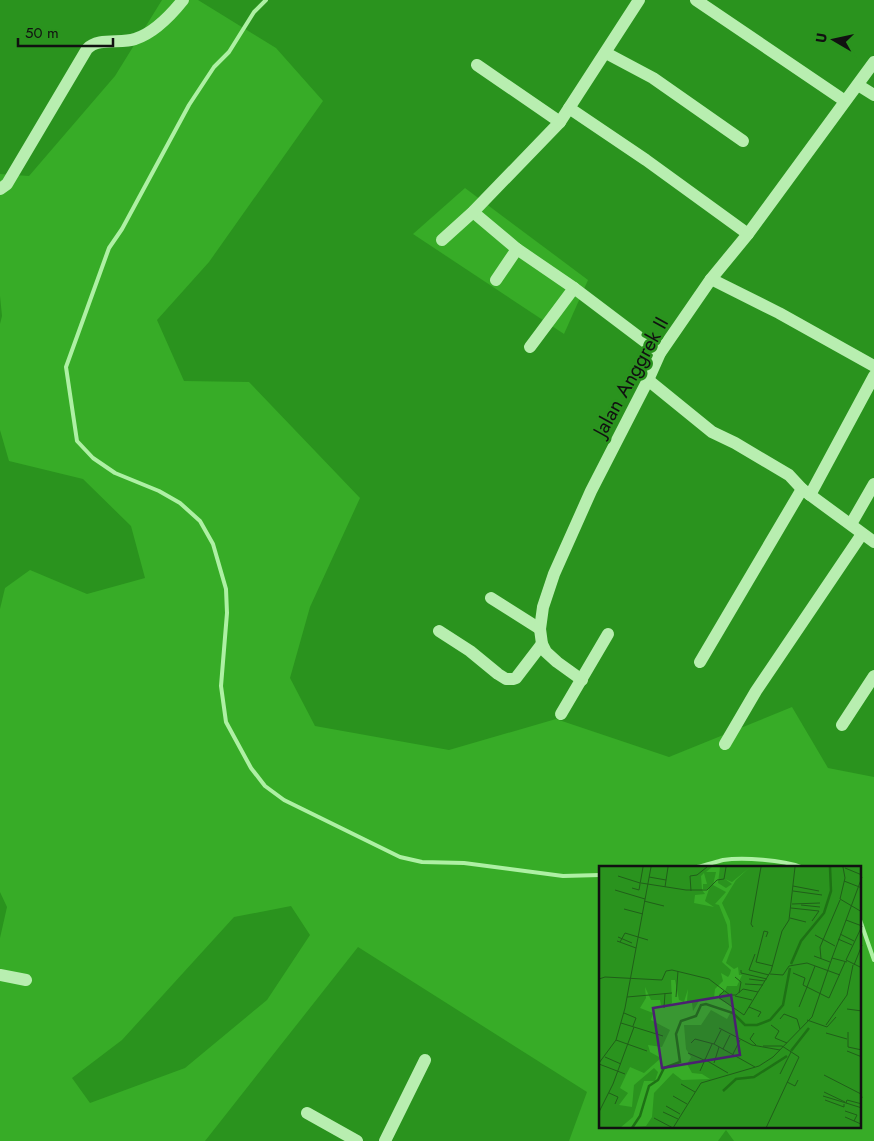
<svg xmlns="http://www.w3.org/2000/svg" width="874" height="1141" font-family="Jost,sans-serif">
<rect width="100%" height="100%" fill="#2a931e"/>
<g fill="#37ac27" fill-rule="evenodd">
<path d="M 162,0 L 198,0 L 276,48 L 323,101 L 209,262 L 157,320 L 184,381 L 249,382 L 360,498 L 310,607 L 290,678 L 315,726 L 449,750 L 556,719 L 669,757 L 792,707 L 828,768 L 874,777 L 874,1141 L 734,1141 L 726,1130 L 718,1141 L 569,1141 L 587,1092 L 358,947 L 205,1141 L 0,1141 L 0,938 L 7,907 L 0,892 L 0,609 L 5,588 L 30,570 L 87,594 L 145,578 L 131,526 L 83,479 L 9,461 L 0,430 L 0,324 L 2,316 L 0,296 L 0,174 L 29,176 L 115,76 ZM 600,867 L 860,867 L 860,1127 L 600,1127 ZM 291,906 L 310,935 L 267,1000 L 185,1068 L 90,1103 L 72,1078 L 122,1040 L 234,917 Z"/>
<polygon points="465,188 588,280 564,334 413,234"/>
</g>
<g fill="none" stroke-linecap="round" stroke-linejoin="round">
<g stroke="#aef0a4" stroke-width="4">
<polyline points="266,0 254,12 229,52 214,67 189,105 122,229 109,248 66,367 77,441 93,458 115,473 159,491 180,503 200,521 213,544 226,589 227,613 221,686 226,722 251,768 265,786 284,800 400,857 422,862 464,863 563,876 600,875"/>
<path d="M 697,867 C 706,865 715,862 723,860 C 743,857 783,860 801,867"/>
<polyline points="860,920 874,960"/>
</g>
<g stroke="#b8eeb0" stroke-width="12">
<polyline points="696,0 845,101"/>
<polyline points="606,53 653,78 743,141"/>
<polyline points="477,65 560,122"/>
<polyline points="858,85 874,95"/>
<polyline points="569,108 646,160 748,234"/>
<path d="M 0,189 L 7,184 L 87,49 C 98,37 121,44 135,39 C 154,33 171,15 183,0"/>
<polyline points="473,212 517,249 574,288 660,353"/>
<polyline points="442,240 473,212 560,122 639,0"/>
<polyline points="711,279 779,313 874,366"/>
<polyline points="496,280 517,249"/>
<polyline points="530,347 574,288"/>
<polyline points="648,380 712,432 735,443 789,475 802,489 874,542"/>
<polyline points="810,495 874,376"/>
<polyline points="851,524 874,484"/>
<polyline points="491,598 540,629"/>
<polyline points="439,631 470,651 498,674 506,679 513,679 516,678 542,644"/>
<polyline points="700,662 802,489"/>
<polyline points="582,680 557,662 546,652 542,644 540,629 543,607 554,574 591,491 648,380 660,353 711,279 748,234 874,62"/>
<polyline points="561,714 608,634"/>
<polyline points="842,725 874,676"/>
<polyline points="725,744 756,691 862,534"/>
<polyline points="0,975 26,980"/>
<polyline points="307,1113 357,1141"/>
<polyline points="385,1141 425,1060"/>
</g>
</g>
<g text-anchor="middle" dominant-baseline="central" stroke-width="5" stroke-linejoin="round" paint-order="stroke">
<g font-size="20" fill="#111" stroke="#2a931e">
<text transform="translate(631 377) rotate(-61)">Jalan Anggrek II</text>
</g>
</g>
<g transform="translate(599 866)">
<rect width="262" height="262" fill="#2a931e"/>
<path d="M 113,1 L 121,1 L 119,17 L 127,22 L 133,18 L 126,13 L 133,16 L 150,2 L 137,14 L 123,37 L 131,55 L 133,81 L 127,97 L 135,103 L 139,101 L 140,109 L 143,109 L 138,120 L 128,120 L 126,125 L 120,128 L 120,133 L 135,141 L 128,153 L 112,144 L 102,159 L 85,159 L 87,183 L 92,191 L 88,198 L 93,207 L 103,208 L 111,213 L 83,214 L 74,207 L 55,227 L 53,251 L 47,260 L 21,262 L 34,251 L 45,215 L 56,215 L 59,206 L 55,202 L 35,219 L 33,241 L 20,239 L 29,227 L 21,222 L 27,209 L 31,201 L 45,207 L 62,192 L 51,186 L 49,179 L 63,181 L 71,164 L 52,154 L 54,147 L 41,142 L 47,132 L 46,121 L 52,134 L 61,134 L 62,139 L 70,140 L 73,137 L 72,114 L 76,114 L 80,134 L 85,136 L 89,123 L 88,135 L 93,137 L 94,145 L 100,135 L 115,132 L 116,123 L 124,115 L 122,107 L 129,111 L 131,108 L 132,104 L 123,96 L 130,81 L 128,59 L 120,39 L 116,38 L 127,26 L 114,19 L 117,6 L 107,6 ZM 105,7 L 108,18 L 104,18 L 104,23 L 110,23 L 106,35 L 115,41 L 95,37 L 96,29 L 106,28 L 103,24 L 102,10 Z" fill="#37ac27"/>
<path fill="none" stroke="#1e7215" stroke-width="2.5" d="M 192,98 L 202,75 L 225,47 L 232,25 L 231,1M 192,185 L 210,162M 124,225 L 137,213 L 155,211 L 188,190M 33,262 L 41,250 L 50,220 L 59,214 L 65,202 L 81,196 L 77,168 L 82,155 L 97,150 L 102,139 L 107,138 L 134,147 L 146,159 L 158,159 L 171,154 L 184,139 L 191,102"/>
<path fill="none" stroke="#205f19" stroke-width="1" d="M 244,1 L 246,12 L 241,33 L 263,46M 246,2 L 263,9M 19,10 L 41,17M 50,11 L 67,14M 245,15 L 263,22M 42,17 L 87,24 L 108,24 L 118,14 L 125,13 L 127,1M 194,20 L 220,25M 66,21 L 69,1M 33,22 L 40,24 L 44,1M 16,24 L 46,33M 92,25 L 91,10 L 98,9 L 108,1M 194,25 L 223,29M 45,35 L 65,40M 193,38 L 221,37M 202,39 L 221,41M 192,42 L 220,45 L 213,55M 25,43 L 44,48M 191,52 L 207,56M 247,54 L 263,60M 263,60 L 247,94 L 263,102M 154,61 L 152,58 L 162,1M 241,68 L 255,75M 216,69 L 236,80M 19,71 L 33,77M 167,71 L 169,66 L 165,65 L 157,96 L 174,100M 239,73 L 253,79M 18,75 L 37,82M 21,76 L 26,67 L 49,74M 156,88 L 150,104 L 170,109M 215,90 L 231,96M 233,92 L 263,11M 222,93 L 221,81 L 241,34M 255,99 L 263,79M 142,104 L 142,107 L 168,113M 194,107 L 206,112 L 204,119 L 208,121M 171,108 L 184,109 L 190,100 L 208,97 L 241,109M 136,111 L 142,116 L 140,127M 0,113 L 6,111 L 63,114 L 67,105 L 73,104 L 110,113 L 131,129 L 137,129 L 144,123 L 159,126 L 172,105 L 183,65 L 190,54 L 196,1M 150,113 L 166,115M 146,118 L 164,119M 208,121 L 216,100M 125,125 L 119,131 L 145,149 L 159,126M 136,130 L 153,134M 28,131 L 73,127M 77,131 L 79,105M 150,141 L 162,146 L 159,151M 200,141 L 208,121 L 230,132 L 246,96M 65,142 L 66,127M 248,143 L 263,145M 25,147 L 37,152 L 34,160M 181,153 L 185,148 L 198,153 L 201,163M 208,154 L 228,161 L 237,151M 22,157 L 64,170M 172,159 L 180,165 L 176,172 L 188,177M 227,159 L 248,129 L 254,99M 120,162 L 153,179 L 181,184M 249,166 L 249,181 L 263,184M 155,167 L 151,173 L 157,179M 227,167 L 248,173M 17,174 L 48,185M 92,177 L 96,173 L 115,178 L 156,201M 115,178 L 122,164M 164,180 L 183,180 L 200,191 L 167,262M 124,183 L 131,169M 248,185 L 263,191M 89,187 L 105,194M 134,188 L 141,174M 6,191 L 22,198M 105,193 L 129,207M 0,197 L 17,174 L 26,142 L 52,1M 115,197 L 120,181M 0,198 L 26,208M 101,205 L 113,178M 181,208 L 192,186M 225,209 L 262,228 L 263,232M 188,216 L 196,220 L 199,214M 82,218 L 96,226M 225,226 L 246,236M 10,227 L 19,231 L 16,238M 74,230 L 88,238M 224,230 L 247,237M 226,234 L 245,241 L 245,238M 263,238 L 248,234 L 247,237 L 263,242M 67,240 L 81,248M 246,245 L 258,249 L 255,255M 0,246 L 14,218 L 35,161M 64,246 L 79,253M 246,251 L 262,258M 55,252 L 74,262 L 102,217 L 160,200 L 174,191 L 213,151 L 233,92 L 248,96"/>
<path fill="#4b2071" fill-opacity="0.15" stroke="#4b2071" stroke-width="2.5" d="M 132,129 L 141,189 L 63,202 L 54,142 Z"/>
<rect width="262" height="262" fill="none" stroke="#111" stroke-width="2.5"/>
</g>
<g transform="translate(834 40) rotate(279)" stroke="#2a931e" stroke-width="4" paint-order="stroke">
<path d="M0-4L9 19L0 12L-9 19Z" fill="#111111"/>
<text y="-8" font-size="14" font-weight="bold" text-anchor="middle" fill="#111111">U</text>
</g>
<path d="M18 38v8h95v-8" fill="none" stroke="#111111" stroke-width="2.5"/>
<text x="25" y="38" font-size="15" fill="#111111" stroke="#2a931e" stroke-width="4" paint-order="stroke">50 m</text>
</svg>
